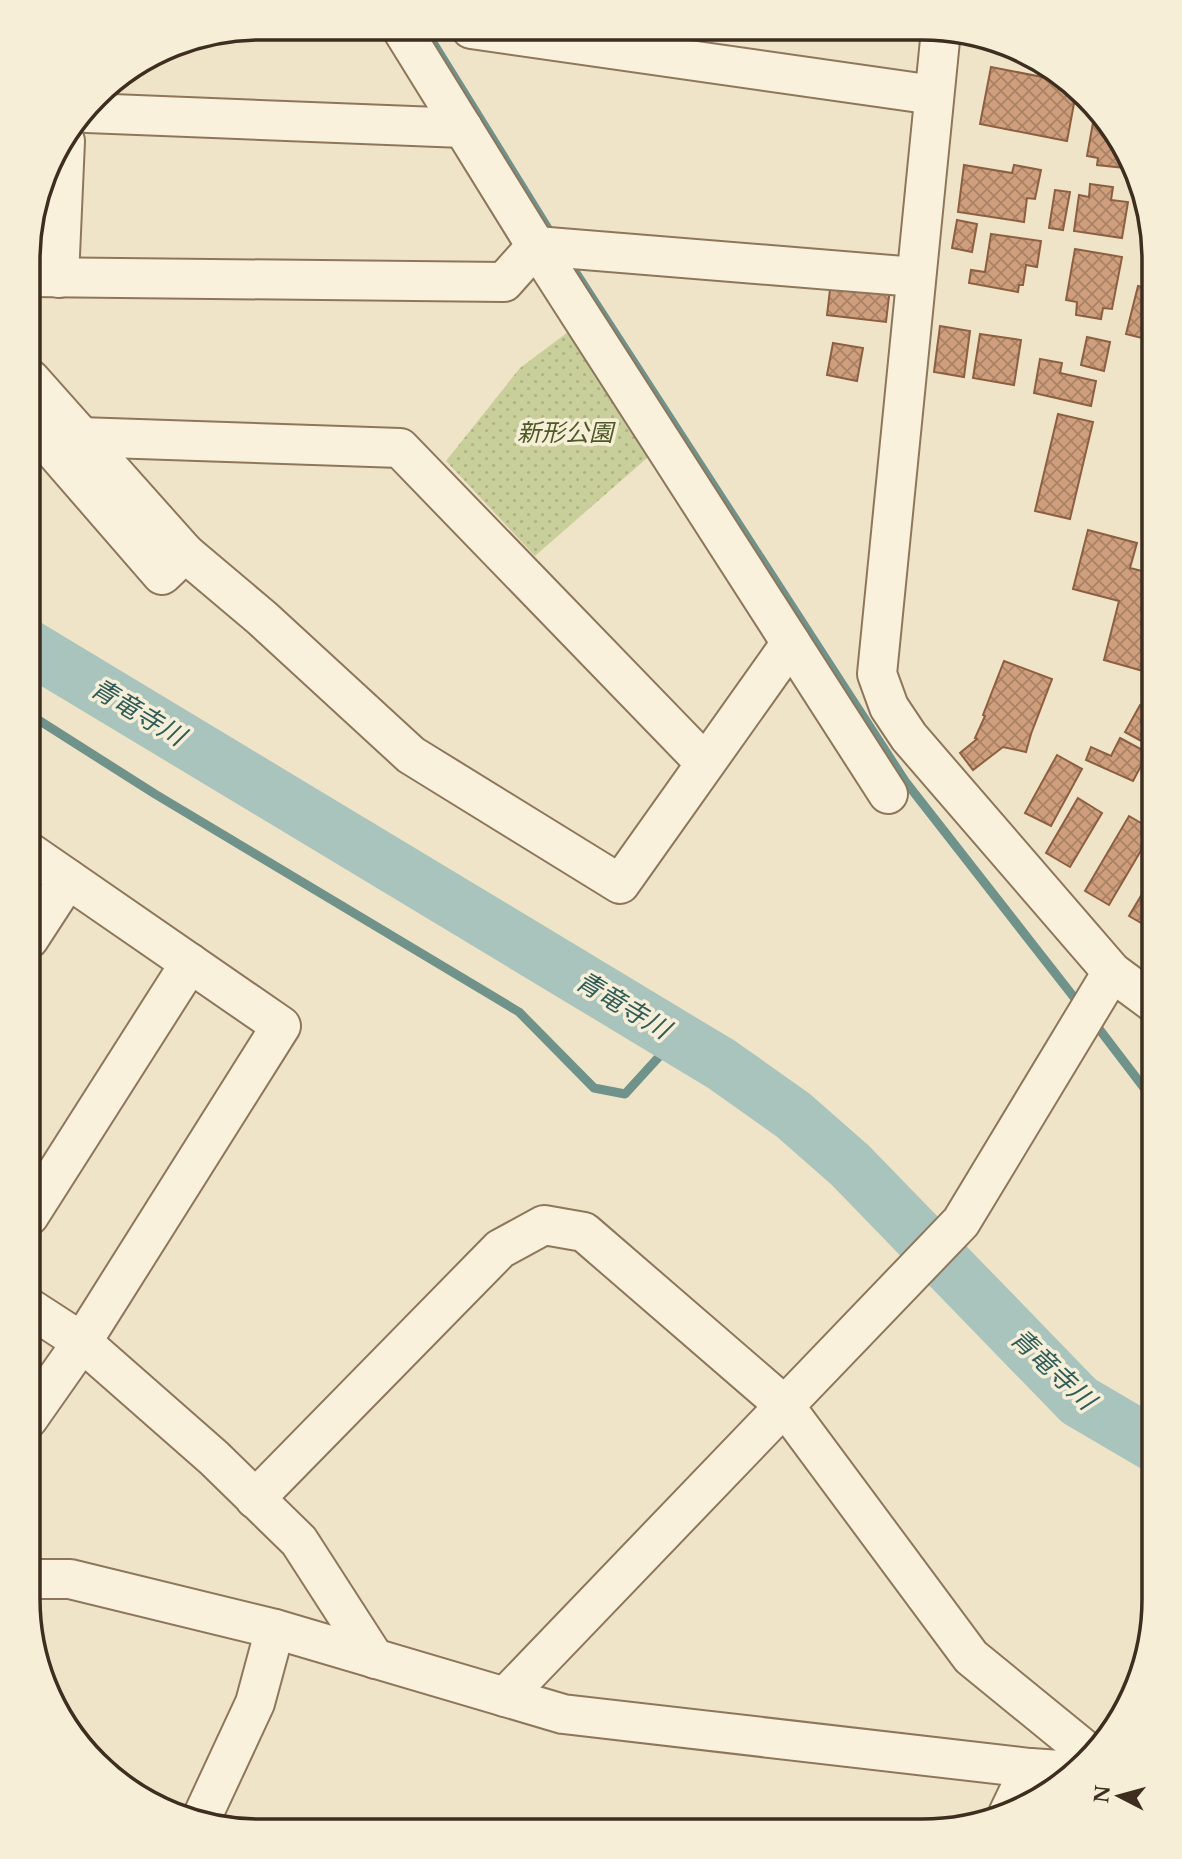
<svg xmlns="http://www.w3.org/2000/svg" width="1182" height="1859" font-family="'Libre Baskerville','Noto Sans JP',serif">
<defs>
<pattern id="green-dots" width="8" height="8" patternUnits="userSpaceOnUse" patternTransform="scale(1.75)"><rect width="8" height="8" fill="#c9cf9b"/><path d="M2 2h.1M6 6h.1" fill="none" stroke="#aeb285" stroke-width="1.8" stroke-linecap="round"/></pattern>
<pattern id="building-cross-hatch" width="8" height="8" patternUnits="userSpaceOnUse" patternTransform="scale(1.75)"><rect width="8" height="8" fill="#cf9f7d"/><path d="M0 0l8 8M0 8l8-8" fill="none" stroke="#a98266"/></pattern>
</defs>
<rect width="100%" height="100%" fill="#f0e4c8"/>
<polygon fill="url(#green-dots)" points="584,320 663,444 535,556 446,461 520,368"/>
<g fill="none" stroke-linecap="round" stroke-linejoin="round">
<g stroke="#6f938a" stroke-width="9">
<polyline points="424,28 554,238"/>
<polyline points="567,259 905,781 1080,1005"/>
<polyline points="29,714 155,794 519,1012 594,1088 625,1094 677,1037"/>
<polyline points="1093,1021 1154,1101"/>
</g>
<polyline stroke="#a9c4bc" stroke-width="54" points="29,647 721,1064 793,1115 850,1165 1079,1401 1154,1445"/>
</g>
<g fill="url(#building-cross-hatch)" stroke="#8d5f41" stroke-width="2">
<polygon points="991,67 1068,82 1076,93 1067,141 980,124"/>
<polygon points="1094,117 1135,169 1097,165 1098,158 1087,156"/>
<polygon points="964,165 1012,173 1014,165 1041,170 1035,199 1027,198 1024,222 958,212"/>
<polygon points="1090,184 1113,187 1111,200 1128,202 1122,238 1074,231 1079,195 1089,197"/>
<polygon points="1055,190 1070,192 1063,230 1049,228"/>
<polygon points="957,220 977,224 972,252 952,248"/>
<polygon points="991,234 1041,241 1037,267 1026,265 1023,285 1019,285 1018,292 969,283 971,270 985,272"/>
<polygon points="1075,249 1122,257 1112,309 1103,308 1101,319 1076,315 1077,302 1066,300"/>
<polygon points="831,281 890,288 886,322 827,315"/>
<polygon points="1138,286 1154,290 1154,341 1126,334"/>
<polygon points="940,326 970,331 964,377 934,372"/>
<polygon points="980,334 1021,340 1014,385 973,378"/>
<polygon points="1087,337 1110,342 1104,371 1081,365"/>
<polygon points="833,343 863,348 857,381 827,375"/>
<polygon points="1040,359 1062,363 1060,373 1096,381 1091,406 1034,393"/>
<polygon points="1058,414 1093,422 1070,519 1035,511"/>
<polygon points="1088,530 1137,543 1130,568 1154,574 1154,629 1143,671 1104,660 1119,601 1073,589"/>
<polygon points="1004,661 1052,679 1031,734 1026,752 1003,747 973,770 960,753 977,739 975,738 985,716 983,715"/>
<polygon points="1140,705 1154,712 1154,748 1125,732"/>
<polygon points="1120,738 1148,753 1133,781 1086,760 1091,747 1111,756"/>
<polygon points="1057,755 1082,769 1051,826 1025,813"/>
<polygon points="1078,798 1102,813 1070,867 1046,853"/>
<polygon points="1129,816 1153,830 1109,905 1085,891"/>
<polygon points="1154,874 1154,918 1148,927 1129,916"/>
</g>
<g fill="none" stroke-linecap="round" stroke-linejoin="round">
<defs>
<g id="minor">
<polyline points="401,28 536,246 888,794"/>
<polyline points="471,29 934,95"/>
<polyline points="941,30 877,674 889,707 909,737 1112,972 1154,1003"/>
<polyline points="87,113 463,128"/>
<polyline points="30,277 504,282 536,246 916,277"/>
<polyline points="59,278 65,141"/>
<polyline points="30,379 185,553 262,618 411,755 620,884 791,643"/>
<polyline points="30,423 162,575 185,553"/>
<polyline points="80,437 400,448 705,763"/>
<polyline points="29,939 68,879"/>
<polyline points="29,1216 190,963"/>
<polyline points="28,1307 82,1342 214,1458 299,1541 375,1659"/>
<polyline points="28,1419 82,1342 281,1026 29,852"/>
<polyline points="255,1499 500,1249 544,1225 584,1232 784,1405 971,1657 1091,1755"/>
<polyline points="28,1579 70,1579 275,1629 563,1714 1030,1768 1076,1771"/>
<polyline points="505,1697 961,1222 1112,972"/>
<polyline points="1008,1814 1030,1768"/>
<polyline points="202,1817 255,1703 275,1629"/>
</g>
</defs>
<use href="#minor" stroke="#8d765c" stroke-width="42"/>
<use href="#minor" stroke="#faf1dc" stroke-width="38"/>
</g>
<g text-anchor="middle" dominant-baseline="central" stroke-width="7" stroke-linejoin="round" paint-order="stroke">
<g font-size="24" font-style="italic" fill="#4d5a26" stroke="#f7eed8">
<text x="565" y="432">新形公園</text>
</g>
<g font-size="26" font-style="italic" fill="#2f5d5a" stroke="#f7eed8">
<text transform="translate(138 712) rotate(31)">青竜寺川</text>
<text transform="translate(623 1005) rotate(31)">青竜寺川</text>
<text transform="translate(1053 1369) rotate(43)">青竜寺川</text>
</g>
</g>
<path d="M0 0H1182V1859H0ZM260 40H922A220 220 0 0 1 1142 260V1599A220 220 0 0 1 922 1819H260A220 220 0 0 1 40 1599V260A220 220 0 0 1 260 40Z" fill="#f7eed8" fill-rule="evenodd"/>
<path fill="none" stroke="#3d2e20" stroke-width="3.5" d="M260 40H922A220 220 0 0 1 1142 260V1599A220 220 0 0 1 922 1819H260A220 220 0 0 1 40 1599V260A220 220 0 0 1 260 40Z"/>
<g transform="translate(1119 1796) rotate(276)" stroke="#f7eed8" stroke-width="5" paint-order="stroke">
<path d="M0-5L12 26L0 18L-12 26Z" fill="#3d2e20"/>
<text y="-10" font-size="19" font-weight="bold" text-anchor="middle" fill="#3d2e20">N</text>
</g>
</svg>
